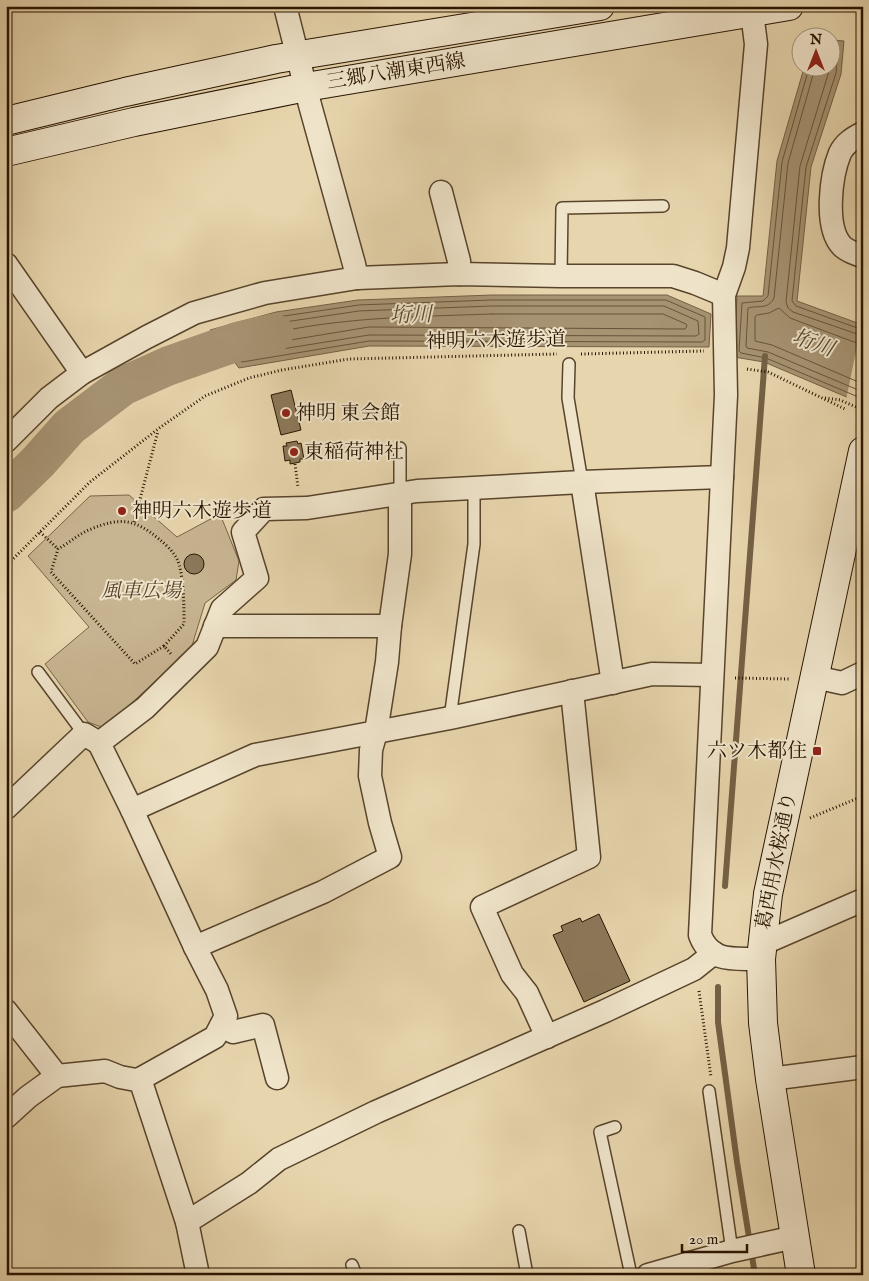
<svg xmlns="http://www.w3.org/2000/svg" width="869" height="1281" font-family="'IM FELL English','Noto Serif JP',serif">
<rect width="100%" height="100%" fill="#e7d5ad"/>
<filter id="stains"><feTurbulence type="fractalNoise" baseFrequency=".004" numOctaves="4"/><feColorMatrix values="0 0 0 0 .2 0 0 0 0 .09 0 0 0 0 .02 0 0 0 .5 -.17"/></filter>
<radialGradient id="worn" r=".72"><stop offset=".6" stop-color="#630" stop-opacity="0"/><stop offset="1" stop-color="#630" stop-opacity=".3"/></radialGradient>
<polygon fill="#c7b490" stroke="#786448" points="129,495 177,537 220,514 239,561 236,580 205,603 191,649 104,728 88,722 45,664 89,627 28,556 90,496"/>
<g fill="#a69372" stroke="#746044">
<polygon points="832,40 844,41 841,74 811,167 797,301 863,325 863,404 764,362 734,357 737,296 763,296 777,161 804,68 832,68"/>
<polygon points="492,295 667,295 711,314 709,347 369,346 239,368 210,330 276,312 358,300"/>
</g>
<polygon fill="#e7d5ad" points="862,322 863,323 863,406 846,400"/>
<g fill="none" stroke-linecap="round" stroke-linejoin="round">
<g stroke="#675439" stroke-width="1">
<polyline points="832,45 838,47 836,73 806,167 792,301 796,306 863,330"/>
<polyline points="809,68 782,162 768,296 763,301 742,303 739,351 741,353 766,358 863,399"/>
<path d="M 815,68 L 788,163 L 774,298 C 768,310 758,305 748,308 L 746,346 L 747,348 L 768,352 L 863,392"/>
<polyline points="830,68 800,166 786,302 788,308 793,312 863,336"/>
<polygon points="492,300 666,300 705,317 705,340 702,342 369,341 242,362 220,334 222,332 277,317 359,305"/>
<polygon points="492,306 664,306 698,321 699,334 696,336 369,335 245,355 231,338 233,335 278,323 359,311"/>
<path d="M 492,314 L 663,314 L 686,324 L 687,326 L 685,329 L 369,327 L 248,347 L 244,342 L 245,340 C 327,317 408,317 492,314 Z"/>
<polyline points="863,344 854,342 790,318 779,308 769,313 757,315 755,317 755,341 772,345 863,384"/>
</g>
<g stroke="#746044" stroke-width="6">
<polyline points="725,886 765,356"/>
<polyline points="718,987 718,1022 737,1162 755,1275"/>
</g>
<polyline stroke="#a69372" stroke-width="39" points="6,493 38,462 69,427 123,386 168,366 239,341 274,333"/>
</g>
<g fill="#8b785a" stroke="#281400">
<polygon points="291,390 301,430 281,435 271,395"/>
<polygon points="297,441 298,444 301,443 304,459 300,459 300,462 290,464 290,460 285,461 283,446 287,446 286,443"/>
<circle cx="194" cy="564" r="10"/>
<polygon points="599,914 630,981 584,1002 553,935 563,931 561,926 580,918 582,922"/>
</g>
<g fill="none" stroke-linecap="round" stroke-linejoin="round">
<defs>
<g id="lane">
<polyline points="561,276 562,208 663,206"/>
<polyline points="569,364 568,398 582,482"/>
<polyline points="400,494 400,448"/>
<polyline points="38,672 84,734"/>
<polyline points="450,718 474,544 474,487"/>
<polyline points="709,1091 732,1251"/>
<polyline points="615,1127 600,1132 631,1275"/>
<polyline points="519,1231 527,1275"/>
<polyline points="352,1265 356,1275"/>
</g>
<g id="street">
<polyline points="285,6 310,105 354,264 357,278"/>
<path d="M 752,13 L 756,44 L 738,248 L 734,267 L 724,295 L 726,395 L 700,935 C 711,964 735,958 761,959"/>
<path d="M 863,133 C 853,138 845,143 840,153 C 831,175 824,227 842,246 C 846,250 857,255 863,256"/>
<polyline points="441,192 459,261 459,274"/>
<polyline points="6,264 82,373"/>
<polyline points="6,441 49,398 82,373 147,337 194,313 265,293 357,278 459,274 561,276 673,276 695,283 724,295"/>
<polyline points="582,482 613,683"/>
<polyline points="215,626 390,626"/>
<polyline points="815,677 842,683 863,673"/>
<polyline points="6,808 84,734 99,743"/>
<polyline points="132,810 255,755 450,718 652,674 712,675"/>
<polyline points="762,944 863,900"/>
<polyline points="195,947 323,892 390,857 380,823 370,776 371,750 376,732 387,662 390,626 400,554 400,494"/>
<polyline points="6,1011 57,1076"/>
<polyline points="221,1026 233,1032 263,1025 277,1078"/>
<polyline points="547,1037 527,993 512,974 482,907 589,857 572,691"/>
<polyline points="140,1079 187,1222 198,1275"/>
<polyline points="770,1079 863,1067"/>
<polyline points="6,1117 28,1097 57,1076 105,1071 120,1077 136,1080 140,1079 215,1037 226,1016 217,990 195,947 132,810 99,743 145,708 207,647 222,609 257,578 243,532 264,509 307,508 417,491 582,482 722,477"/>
<polyline points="187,1222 249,1183 279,1159 376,1112 605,1011 694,969 714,953"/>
<polyline points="648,1275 732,1251 795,1237"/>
</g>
<g id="secondary">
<polyline points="6,121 125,92 276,59 600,6"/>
<polyline points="6,152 134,122 306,87 789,6"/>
<polyline points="801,1275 770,1079 763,1023 761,959 768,894 863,451"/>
</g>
</defs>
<use href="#lane" stroke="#58442b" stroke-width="14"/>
<use href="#street" stroke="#58442b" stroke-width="25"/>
<use href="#secondary" stroke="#281400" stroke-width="30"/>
<g stroke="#281400" stroke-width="3" stroke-dasharray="1 2.5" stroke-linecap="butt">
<polyline points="581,354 704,351"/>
<polyline points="747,369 768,372 845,409"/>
<polyline points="825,398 840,400 863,410"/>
<polyline points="295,464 298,487"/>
<polyline points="134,522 158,431"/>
<polyline points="40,532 58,549"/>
<polyline points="6,566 90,482 158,429 205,396 249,378 282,370 349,359 557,354"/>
<path d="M 164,646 L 184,624 C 184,607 184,574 177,559 C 173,551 165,544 159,539 C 135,519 120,517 91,529 C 80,533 69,543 58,549 L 51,572 L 135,664 L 164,646 L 171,654"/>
<polyline points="735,678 790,679"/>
<polyline points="810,818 863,796"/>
<polyline points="699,991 711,1077"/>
</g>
<use href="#lane" stroke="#efe4ca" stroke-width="11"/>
<use href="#street" stroke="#efe4ca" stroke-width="22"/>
<use href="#secondary" stroke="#efe4ca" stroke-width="28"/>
</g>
<g fill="#8f2418" stroke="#efe4ca" stroke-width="2">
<circle cx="286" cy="413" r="5"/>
<circle cx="294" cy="452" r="5"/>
<circle cx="122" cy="511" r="5"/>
<rect x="812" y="746" width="10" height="10" rx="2.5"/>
</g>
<g text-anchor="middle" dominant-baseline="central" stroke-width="4" stroke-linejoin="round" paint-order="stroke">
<g font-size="20" fill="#281400" stroke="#efe4ca">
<text transform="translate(396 72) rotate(-9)">三郷八潮東西線</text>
<text transform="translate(496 341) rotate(-1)">神明六木遊歩道</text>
<text transform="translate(777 861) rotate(-79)">葛西用水桜通り</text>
</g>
<g font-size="20" fill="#281400" stroke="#efe4ca" text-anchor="start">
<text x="296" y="413">神明 東会館</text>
<text x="304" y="452">東稲荷神社</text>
<text x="132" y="511">神明六木遊歩道</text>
<text x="807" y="751" text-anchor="end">六ツ木都住</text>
</g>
<g font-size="20" font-style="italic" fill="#58442b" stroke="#efe4ca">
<text x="141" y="591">風車広場</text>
</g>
<g font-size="21" font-style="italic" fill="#5a472e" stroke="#efe4ca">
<text transform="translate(411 316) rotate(-2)">垳川</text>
<text transform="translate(813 344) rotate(19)">垳川</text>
</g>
</g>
<rect width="869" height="1281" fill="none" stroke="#e7d5ad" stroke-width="25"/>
<rect x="8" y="8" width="854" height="1266" fill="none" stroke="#281400" stroke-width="2.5"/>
<rect x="12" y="12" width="844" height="1256" fill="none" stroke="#281400"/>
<g transform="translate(816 52)"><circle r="24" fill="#efe4ca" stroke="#9f9179"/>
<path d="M0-4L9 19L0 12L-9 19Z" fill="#8f2418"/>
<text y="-8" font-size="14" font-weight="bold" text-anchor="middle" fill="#281400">N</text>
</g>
<path d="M682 1244v8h65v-8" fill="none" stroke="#281400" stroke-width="2.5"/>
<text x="689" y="1244" font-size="15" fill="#281400" stroke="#efe4ca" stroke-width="4" paint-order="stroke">20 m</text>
<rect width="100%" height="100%" filter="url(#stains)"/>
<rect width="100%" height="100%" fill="url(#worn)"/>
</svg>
